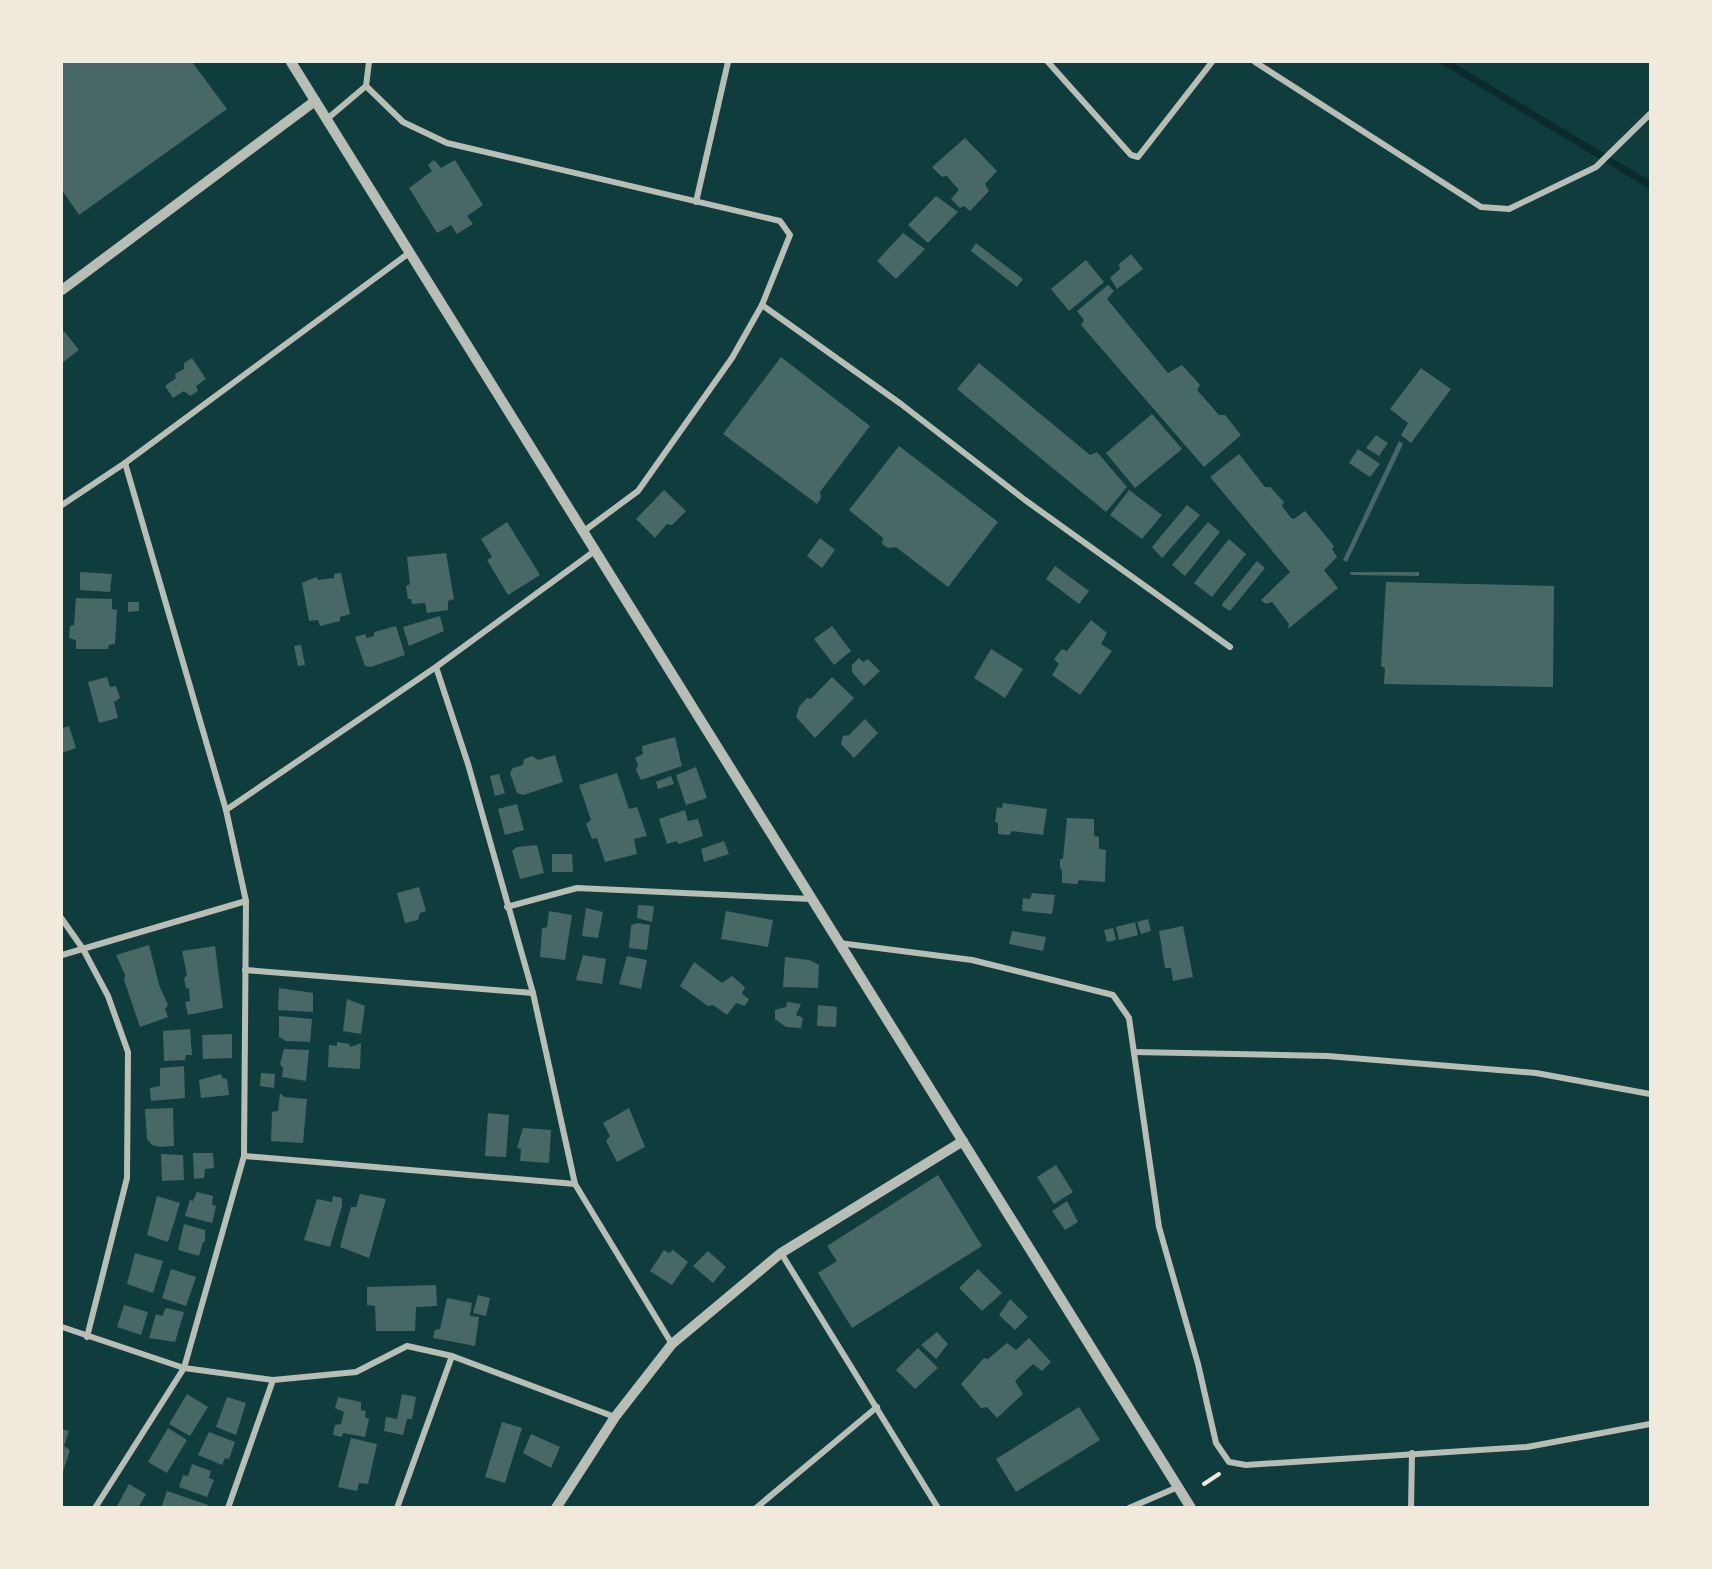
<svg xmlns="http://www.w3.org/2000/svg" width="1712" height="1569" font-family="Helvetica,sans-serif">
<rect width="100%" height="100%" fill="#0f3d3e"/>
<g fill="none" stroke-linecap="round" stroke-linejoin="round">
<polyline stroke="#0a2a2b" stroke-width="7" points="1445,62 1650,185"/>
</g>
<g fill="#486865">
<polygon points="62,62 192,62 227,109 79,215 62,190"/>
<polygon points="965,138 997,171 985,184 989,191 970,211 964,206 960,208 951,199 959,190 947,176 942,177 932,167"/>
<polygon points="434,160 441,168 455,160 483,205 467,216 473,224 457,234 451,225 437,233 409,188 432,171 428,165"/>
<polygon points="936,196 958,212 928,243 908,225"/>
<polygon points="903,233 925,249 896,279 877,261"/>
<polygon points="976,243 1023,279 1017,287 971,251"/>
<polygon points="1131,254 1143,269 1117,289 1110,278 1120,269 1119,264"/>
<polygon points="1086,260 1104,282 1069,311 1051,289"/>
<polygon points="1108,285 1114,291 1107,299 1168,373 1182,365 1200,385 1197,390 1219,415 1225,415 1241,435 1204,467 1081,325 1084,320 1077,311"/>
<polygon points="64,331 79,350 62,363 62,333"/>
<polygon points="781,357 870,426 820,492 821,498 817,504 723,434"/>
<polygon points="192,358 206,379 196,386 198,391 190,396 184,391 173,398 165,386 176,378 175,374 184,369 184,363"/>
<polygon points="979,363 1090,455 1097,452 1127,487 1106,512 957,389"/>
<polygon points="1421,368 1451,389 1411,443 1401,435 1408,423 1390,409"/>
<polygon points="1152,414 1182,449 1135,488 1106,453"/>
<polygon points="1376,435 1388,443 1379,456 1366,448"/>
<polygon points="1399,441 1403,444 1347,562 1343,560"/>
<polygon points="899,446 998,522 948,587 896,547 888,548 882,544 883,538 849,510"/>
<polygon points="1358,449 1380,464 1370,477 1349,463"/>
<polygon points="1239,454 1265,487 1270,487 1284,502 1282,506 1291,518 1294,519 1305,511 1334,546 1332,549 1337,557 1324,570 1338,588 1288,629 1289,624 1272,602 1266,604 1261,600 1290,572 1210,477"/>
<polygon points="664,490 686,511 672,525 667,524 655,538 636,519"/>
<polygon points="1129,490 1162,515 1142,539 1110,515"/>
<polygon points="1187,505 1200,515 1162,558 1152,547"/>
<polygon points="507,522 540,575 508,595 487,560 492,557 481,539"/>
<polygon points="1208,522 1220,532 1185,576 1172,565"/>
<polygon points="820,538 835,550 822,568 807,556"/>
<polygon points="1229,539 1246,554 1212,597 1194,583"/>
<polygon points="446,553 454,599 448,601 448,610 427,613 425,603 412,604 411,599 408,599 406,586 410,584 407,557"/>
<polygon points="1257,561 1265,568 1230,611 1222,606 1223,603"/>
<polygon points="1055,566 1089,591 1079,604 1046,579"/>
<polygon points="80,572 112,574 110,592 80,590"/>
<polygon points="1350,572 1419,572 1419,576 1351,575"/>
<polygon points="341,573 350,614 340,617 340,621 320,626 318,620 309,621 302,583 316,577 318,580 334,578 334,574"/>
<polygon points="1386,582 1554,586 1553,687 1384,684 1385,668 1381,666"/>
<polygon points="76,598 112,599 112,609 117,610 115,644 109,645 108,649 76,649 76,640 69,638 70,626 74,625"/>
<polygon points="128,602 139,602 139,611 128,612"/>
<polygon points="440,616 444,631 409,646 403,627"/>
<polygon points="1091,620 1107,633 1101,644 1112,651 1080,695 1052,675 1059,664 1054,659 1062,649 1067,651"/>
<polygon points="396,626 405,655 371,667 365,666 355,637 365,634 367,638 374,636 374,632"/>
<polygon points="832,626 851,651 834,665 814,639"/>
<polygon points="301,645 305,665 298,666 294,646"/>
<polygon points="991,649 1023,669 1005,698 974,678"/>
<polygon points="859,658 863,662 868,659 880,671 864,686 852,672 852,665"/>
<polygon points="107,677 110,687 116,686 120,698 114,702 118,718 99,723 88,682"/>
<polygon points="832,677 854,698 815,738 796,717 799,707 807,698 811,699"/>
<polygon points="865,719 878,733 854,758 841,744 843,736 849,735"/>
<polygon points="69,726 76,748 62,753 62,728"/>
<polygon points="675,737 682,766 641,780 636,770 638,765 635,758 643,754 642,746"/>
<polygon points="555,755 563,782 523,795 517,793 510,773 513,768 523,765 524,759 532,756 538,760"/>
<polygon points="696,767 707,798 686,805 676,775"/>
<polygon points="617,773 629,809 637,807 647,836 634,839 637,854 605,862 597,838 592,839 586,824 591,820 579,785"/>
<polygon points="499,774 505,793 495,796 490,776"/>
<polygon points="671,776 674,784 658,789 656,782"/>
<polygon points="1003,803 1047,809 1043,835 1012,831 1009,835 998,834 998,823 995,822 997,807 1002,808"/>
<polygon points="517,804 524,830 505,835 498,809"/>
<polygon points="685,810 688,821 698,819 703,836 679,844 676,841 667,844 659,819"/>
<polygon points="1067,818 1094,819 1094,836 1099,837 1099,849 1106,850 1105,882 1079,880 1077,884 1062,883 1062,871 1060,867 1060,859 1063,859"/>
<polygon points="724,841 729,854 704,862 701,849"/>
<polygon points="537,845 544,873 520,879 512,851 517,847"/>
<polygon points="552,854 572,854 573,872 552,872"/>
<polygon points="419,887 426,911 420,913 418,920 405,923 397,893"/>
<polygon points="1032,893 1055,895 1052,914 1022,911 1023,898 1030,899"/>
<polygon points="638,905 654,906 652,922 637,918"/>
<polygon points="586,908 603,912 598,938 582,936"/>
<polygon points="549,911 572,915 565,960 540,957 542,928 547,927"/>
<polygon points="726,911 773,920 768,947 721,939"/>
<polygon points="1148,919 1151,931 1141,934 1137,922"/>
<polygon points="1135,922 1138,935 1119,940 1116,927"/>
<polygon points="638,923 650,925 647,950 629,948 631,925"/>
<polygon points="1183,926 1193,977 1173,981 1171,968 1165,968 1159,931"/>
<polygon points="1113,928 1116,940 1107,942 1104,930"/>
<polygon points="1012,931 1046,937 1043,951 1009,944"/>
<polygon points="149,945 159,985 168,1005 165,1009 168,1017 140,1027 124,980 125,975 116,955"/>
<polygon points="215,946 223,1008 188,1015 185,1002 190,1001 189,989 186,988 184,978 187,975 182,951"/>
<polygon points="583,955 606,959 602,984 576,980"/>
<polygon points="627,956 647,960 641,989 619,984"/>
<polygon points="785,957 809,960 819,965 818,988 783,987"/>
<polygon points="694,962 722,983 732,976 745,987 742,994 749,999 745,1006 736,1003 727,1015 713,1005 708,1006 680,986"/>
<polygon points="279,988 313,993 313,1012 278,1010"/>
<polygon points="347,999 365,1006 361,1034 343,1031"/>
<polygon points="787,1002 801,1004 796,1015 803,1018 801,1028 786,1027 775,1019 775,1010 786,1007"/>
<polygon points="818,1005 837,1007 836,1027 817,1026"/>
<polygon points="279,1016 312,1019 310,1042 286,1041 279,1037"/>
<polygon points="190,1029 192,1055 186,1055 185,1060 164,1061 163,1031"/>
<polygon points="232,1034 232,1058 203,1059 202,1035"/>
<polygon points="337,1042 349,1044 351,1047 361,1043 360,1069 328,1067 329,1045 337,1046"/>
<polygon points="284,1049 309,1050 306,1081 282,1077 283,1068 280,1064"/>
<polygon points="184,1066 185,1098 151,1101 150,1088 160,1086 160,1068"/>
<polygon points="261,1073 275,1074 274,1088 260,1086"/>
<polygon points="221,1074 222,1078 227,1079 229,1095 201,1098 199,1080"/>
<polygon points="280,1093 284,1097 307,1099 303,1143 271,1141 272,1112 278,1111"/>
<polygon points="173,1108 174,1146 160,1147 152,1145 147,1139 145,1109"/>
<polygon points="629,1108 645,1147 617,1162 606,1141 610,1136 603,1123"/>
<polygon points="488,1113 509,1115 506,1157 485,1156"/>
<polygon points="523,1128 551,1130 549,1163 520,1161 521,1149 517,1148"/>
<polygon points="193,1153 213,1153 214,1168 205,1169 204,1178 194,1179"/>
<polygon points="161,1154 183,1155 184,1180 162,1181"/>
<polygon points="1056,1165 1073,1192 1054,1204 1037,1177"/>
<polygon points="938,1175 982,1246 852,1328 818,1273 837,1261 827,1246"/>
<polygon points="197,1192 213,1196 212,1205 216,1206 212,1223 185,1216 190,1200 193,1201"/>
<polygon points="360,1194 386,1199 369,1258 340,1247 351,1207 356,1207"/>
<polygon points="157,1196 180,1203 168,1242 147,1235"/>
<polygon points="333,1196 342,1198 342,1206 330,1247 304,1240 317,1199 332,1202"/>
<polygon points="1067,1201 1078,1222 1065,1230 1052,1211"/>
<polygon points="184,1224 205,1230 205,1242 203,1242 199,1256 178,1250"/>
<polygon points="664,1250 669,1253 673,1250 688,1262 672,1285 650,1271"/>
<polygon points="708,1251 726,1267 713,1283 693,1266"/>
<polygon points="135,1253 163,1261 153,1293 127,1284"/>
<polygon points="171,1269 196,1277 186,1306 162,1298"/>
<polygon points="978,1269 1002,1293 982,1311 959,1288"/>
<polygon points="436,1285 437,1306 416,1307 415,1331 376,1331 375,1306 367,1305 367,1287"/>
<polygon points="478,1295 490,1298 486,1316 473,1313"/>
<polygon points="447,1298 472,1303 470,1316 479,1317 475,1346 433,1338 435,1330 440,1329"/>
<polygon points="1010,1299 1028,1317 1015,1330 999,1315"/>
<polygon points="124,1305 148,1312 141,1335 117,1327"/>
<polygon points="166,1308 184,1312 175,1342 149,1338 156,1314 162,1316"/>
<polygon points="937,1332 948,1344 936,1359 921,1345"/>
<polygon points="1029,1338 1051,1362 1042,1371 1033,1364 1015,1381 1023,1394 997,1418 987,1407 981,1408 961,1384 984,1358 988,1359 1007,1343 1016,1350"/>
<polygon points="918,1348 938,1368 915,1389 896,1370"/>
<polygon points="187,1394 208,1407 190,1436 169,1424"/>
<polygon points="402,1394 416,1397 412,1419 407,1419 403,1435 384,1431 386,1417 397,1419"/>
<polygon points="227,1397 246,1403 236,1435 216,1427"/>
<polygon points="338,1397 361,1402 361,1410 366,1411 365,1417 369,1419 365,1437 343,1433 342,1437 333,1435 335,1425 341,1424 344,1412 335,1408"/>
<polygon points="1079,1407 1100,1440 1016,1492 996,1459"/>
<polygon points="502,1422 522,1428 505,1483 485,1477"/>
<polygon points="168,1428 187,1440 167,1473 148,1462"/>
<polygon points="62,1429 69,1431 64,1446 70,1450 62,1475"/>
<polygon points="209,1432 235,1442 229,1459 225,1458 222,1465 198,1455"/>
<polygon points="531,1434 560,1447 551,1468 523,1453"/>
<polygon points="351,1438 377,1444 368,1484 359,1483 357,1491 338,1487"/>
<polygon points="192,1464 211,1471 209,1478 214,1480 207,1497 179,1487 183,1475 188,1476"/>
<polygon points="129,1484 146,1494 138,1508 116,1508"/>
<polygon points="167,1491 208,1505 207,1508 161,1508"/>
</g>
<g fill="none" stroke-linecap="round" stroke-linejoin="round">
<polyline stroke="#f1e9da" stroke-width="4" points="1204,1484 1219,1474"/>
<g stroke="#b8beb3" stroke-width="6">
<polyline points="369,62 366,86 403,122 447,143 780,221 790,235 762,305 732,358 638,491 584,531"/>
<polyline points="1048,62 1131,155 1138,157 1212,62"/>
<polyline points="1255,62 1481,207 1509,209 1596,167 1650,114"/>
<polyline points="327,119 366,86"/>
<polyline points="696,202 728,62"/>
<polyline points="762,305 901,404 1025,500 1230,647"/>
<polyline points="62,505 125,463 409,253"/>
<polyline points="436,667 468,764 533,993 575,1184 672,1344"/>
<polyline points="226,810 436,667 596,550"/>
<polyline points="507,907 577,888 811,899"/>
<polyline points="62,919 83,949 108,996 128,1052 127,1178 87,1337"/>
<polyline points="839,943 972,960 1113,995 1129,1018 1159,1227 1198,1364 1216,1443 1229,1462 1246,1465 1527,1447 1650,1424"/>
<polyline points="62,955 246,901"/>
<polyline points="245,970 533,993"/>
<polyline points="1134,1052 1327,1056 1536,1073 1650,1094"/>
<polyline points="244,1156 575,1184"/>
<polyline points="781,1253 938,1508"/>
<polyline points="62,1327 184,1368 273,1380 356,1372 407,1346 452,1356 615,1417"/>
<polyline points="95,1508 184,1368 244,1156 246,901 226,810 125,463"/>
<polyline points="228,1508 273,1380"/>
<polyline points="397,1508 452,1356"/>
<polyline points="756,1508 877,1407"/>
<polyline points="1129,1508 1178,1487"/>
<polyline points="1411,1508 1412,1453"/>
</g>
<g stroke="#b8beb3" stroke-width="10">
<polyline points="291,62 1191,1508"/>
<polyline points="62,290 315,101"/>
<polyline points="556,1508 615,1417 672,1344 781,1253 963,1141"/>
</g>
</g>
<rect width="1712" height="1569" fill="none" stroke="#f1e9da" stroke-width="126"/>
</svg>
